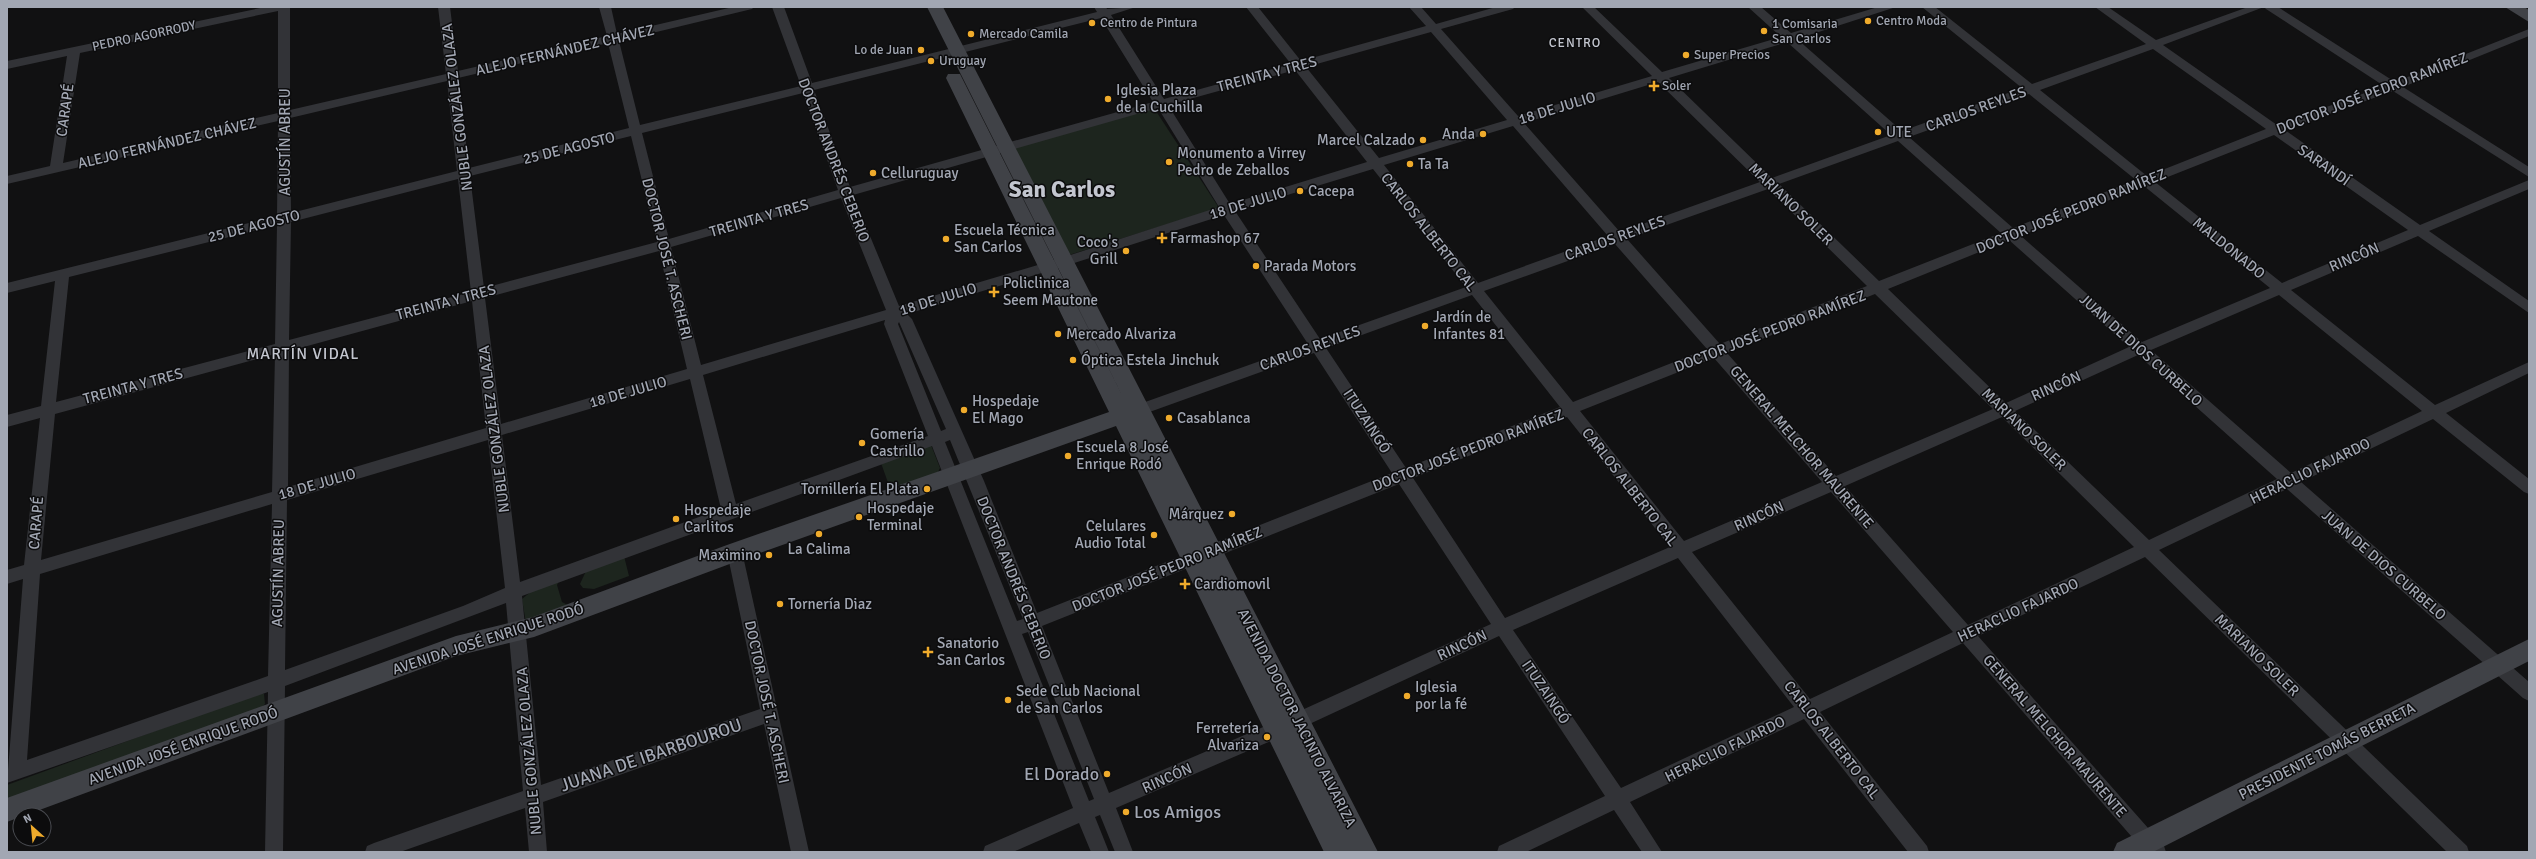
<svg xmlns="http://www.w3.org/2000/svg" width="2536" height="859" font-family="Signika,sans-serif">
<rect width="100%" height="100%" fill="#111112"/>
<g fill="#1d251e">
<polygon points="1154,108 1219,208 1069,255 1013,147"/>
<polygon points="931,445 940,468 938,472 891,491 881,463"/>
<polygon points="624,556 629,576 594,589 583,588 580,584 586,571"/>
<polygon points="560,579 557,585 562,602 573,608 526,623 522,599 533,590"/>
<polygon points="259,693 264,694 265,704 260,709 7,801 7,785"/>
</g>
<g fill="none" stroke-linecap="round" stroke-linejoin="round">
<path fill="#323337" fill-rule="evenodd" d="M 265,7 L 290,7 L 290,110 L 446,74 L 438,7 L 450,7 L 458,71 L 607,36 L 599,7 L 611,7 L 617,34 L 733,7 L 754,7 L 752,9 L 619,41 L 640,125 L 801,86 L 772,7 L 784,7 L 812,83 L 1097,12 L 1094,7 L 1106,7 L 1107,9 L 1136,7 L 1111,15 L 1164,99 L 1291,64 L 1246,7 L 1258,7 L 1301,61 L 1426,26 L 1409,7 L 1421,7 L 1436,24 L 1496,7 L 1515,7 L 1513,9 L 1441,29 L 1518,116 L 1652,76 L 1582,7 L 1594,7 L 1662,72 L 1781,37 L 1748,7 L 1761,7 L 1791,33 L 1878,7 L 1896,7 L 1797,39 L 1902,131 L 2022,88 L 1922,7 L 1935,7 L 2032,84 L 2146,44 L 2095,7 L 2108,7 L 2156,40 L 2248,7 L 2278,7 L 2395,82 L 2529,29 L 2529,36 L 2403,87 L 2529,167 L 2529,177 L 2393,91 L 2285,130 L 2420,225 L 2529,180 L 2529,189 L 2429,231 L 2529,301 L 2529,313 L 2418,236 L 2291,290 L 2435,405 L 2529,362 L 2529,373 L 2446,413 L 2529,479 L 2529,494 L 2524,492 L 2433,419 L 2301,482 L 2529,682 L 2529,701 L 2523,698 L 2287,489 L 2159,550 L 2467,846 L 2469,852 L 2447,852 L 2145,557 L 1978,636 L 2164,846 L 2166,852 L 2145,852 L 1963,643 L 1820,712 L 1927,846 L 1929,852 L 1908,852 L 1804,719 L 1630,802 L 1662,852 L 1642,852 L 1614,810 L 1526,852 L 1497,852 L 1499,846 L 1605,796 L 1499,636 L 1303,727 L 1116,808 L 1133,852 L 1115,852 L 1100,815 L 1095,817 L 1109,852 L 1091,852 L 1079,823 L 1013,852 L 983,852 L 985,846 L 1073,808 L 932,446 L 522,596 L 541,785 L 760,709 L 727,552 L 729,547 L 735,545 L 741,547 L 809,852 L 791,852 L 764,724 L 543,802 L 547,852 L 529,852 L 525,808 L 400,852 L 365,852 L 367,846 L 374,843 L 523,791 L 506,603 L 285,686 L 283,852 L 265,852 L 268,692 L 7,783 L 23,579 L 7,584 L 7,570 L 24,565 L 40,418 L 7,427 L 7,415 L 41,406 L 55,281 L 7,293 L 7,283 L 277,216 L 278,121 L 7,184 L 7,176 L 50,166 L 67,56 L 7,69 L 7,61 ZM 2264,7 L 2266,9 L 2384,86 L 2277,125 L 2163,45 ZM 278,11 L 278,113 L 63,163 L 80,53 ZM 1101,18 L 1153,102 L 850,187 L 814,90 ZM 1431,32 L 1507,120 L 1379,158 L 1306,67 ZM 1787,42 L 1891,135 L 1772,178 L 1669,78 ZM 608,43 L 629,128 L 469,168 L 458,78 ZM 2153,49 L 2266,129 L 2147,176 L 2040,90 ZM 1295,70 L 1367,162 L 1230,204 L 1168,105 ZM 447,81 L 457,171 L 291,213 L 290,118 ZM 1658,82 L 1760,182 L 1620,232 L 1524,123 ZM 803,93 L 838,190 L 669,239 L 642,133 ZM 2029,94 L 2136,180 L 2013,228 L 1909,137 ZM 1158,108 L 1219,207 L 1058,259 L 899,306 L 853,195 ZM 1513,126 L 1608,236 L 1478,283 L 1384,165 ZM 2274,135 L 2408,230 L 2282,283 L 2155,182 ZM 631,136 L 657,242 L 484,288 L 470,176 ZM 1898,141 L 2001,233 L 1879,281 L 1779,184 ZM 1373,169 L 1466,287 L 1320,339 L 1235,211 ZM 458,179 L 471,292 L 289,340 L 291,222 ZM 2144,186 L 2270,288 L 2142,342 L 2021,236 ZM 1768,189 L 1867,286 L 1720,344 L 1627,239 ZM 841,198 L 886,310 L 701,365 L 671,247 ZM 1224,215 L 1308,344 L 1134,406 L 1132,410 L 1134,414 L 1144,414 L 1314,353 L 1392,473 L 1037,613 L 984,481 L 912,319 L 907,314 L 1068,265 ZM 277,225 L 275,344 L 56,402 L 69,277 ZM 2009,240 L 2129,347 L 2006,403 L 1888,289 ZM 1615,244 L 1707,349 L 1573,402 L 1484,291 ZM 659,251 L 687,369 L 501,424 L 485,298 ZM 1875,294 L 1993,409 L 1836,476 L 1727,353 ZM 1472,295 L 1560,407 L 1406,468 L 1326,348 ZM 2279,295 L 2422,411 L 2291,473 L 2151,350 ZM 472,301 L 486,428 L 288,487 L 289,351 ZM 885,320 L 884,324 L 928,436 L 736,504 L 703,375 ZM 899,322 L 946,429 L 941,431 L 898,324 ZM 275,354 L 272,492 L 41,560 L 55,414 ZM 2138,355 L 2277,479 L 2149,540 L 2015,411 ZM 1714,358 L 1822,482 L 1684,541 L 1580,411 ZM 690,379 L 721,509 L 520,582 L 502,435 ZM 1567,417 L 1670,547 L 1505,618 L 1413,478 ZM 2002,417 L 2134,547 L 1968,625 L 1845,486 ZM 488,440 L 505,588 L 463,606 L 285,670 L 287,500 ZM 950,440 L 1023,619 L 1017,621 L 945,442 ZM 1399,484 L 1491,624 L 1291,715 L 1109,793 L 1042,626 ZM 1831,492 L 1953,632 L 1810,699 L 1692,552 ZM 272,504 L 268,676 L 27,760 L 40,574 ZM 1678,558 L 1794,707 L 1621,788 L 1513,630 ZM 1028,632 L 1094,799 L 1089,801 L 1022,634 Z"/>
<g fill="#404247" fill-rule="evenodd">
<polygon points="927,7 943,7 1378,852 1351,852 1350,850 1351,852 1324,852 1116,426 743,559 534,637 456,656 26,815 20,815 20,817 7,822 7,798 456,636 533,617 727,545 1109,412 946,78 948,74 960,74 962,78 1127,405"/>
<polygon points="2505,7 2524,7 2529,10 2529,22"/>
<polygon points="2529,639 2529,661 2153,852 2113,852 2117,843"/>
</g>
</g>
<g fill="#efab2c" stroke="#0c0c0d" stroke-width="1.5">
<circle cx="1868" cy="21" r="4"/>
<circle cx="1092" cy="23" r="4"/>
<circle cx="1764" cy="31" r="4"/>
<circle cx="971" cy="34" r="4"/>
<circle cx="921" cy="50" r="4"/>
<circle cx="1686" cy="55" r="4"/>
<circle cx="931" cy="61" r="4"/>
<path d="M1652 80h4v4h4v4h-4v4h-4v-4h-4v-4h4z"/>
<circle cx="1108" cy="99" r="4"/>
<circle cx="1878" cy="132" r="4"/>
<circle cx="1483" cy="134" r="4"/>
<circle cx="1423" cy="140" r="4"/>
<circle cx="1169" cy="162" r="4"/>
<circle cx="1410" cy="164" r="4"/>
<circle cx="873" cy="173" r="4"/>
<circle cx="1300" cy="191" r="4"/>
<path d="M1160 232h4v4h4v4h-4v4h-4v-4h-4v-4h4z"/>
<circle cx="946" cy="239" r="4"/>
<circle cx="1126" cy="251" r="4"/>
<circle cx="1256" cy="266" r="4"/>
<path d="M992 286h4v4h4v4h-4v4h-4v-4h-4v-4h4z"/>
<circle cx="1425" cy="326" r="4"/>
<circle cx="1058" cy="334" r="4"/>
<circle cx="1073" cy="360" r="4"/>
<circle cx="964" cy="410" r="4"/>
<circle cx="1169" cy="418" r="4"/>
<circle cx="862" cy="443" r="4"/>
<circle cx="1068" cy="456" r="4"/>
<circle cx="927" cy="489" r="4"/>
<circle cx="1232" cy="514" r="4"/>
<circle cx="859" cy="517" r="4"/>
<circle cx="676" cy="519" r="4"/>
<circle cx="819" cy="534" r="4"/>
<circle cx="1154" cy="535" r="4"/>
<circle cx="769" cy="555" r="4"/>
<path d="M1183 578h4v4h4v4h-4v4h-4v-4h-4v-4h4z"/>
<circle cx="780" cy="604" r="4"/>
<path d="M926 646h4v4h4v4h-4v4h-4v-4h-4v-4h4z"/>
<circle cx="1407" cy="696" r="4"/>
<circle cx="1008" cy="700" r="4"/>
<circle cx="1267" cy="737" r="4"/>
<circle cx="1107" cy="774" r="4"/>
<circle cx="1126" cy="812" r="4"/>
</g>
<g text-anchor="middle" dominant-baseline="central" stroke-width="3" stroke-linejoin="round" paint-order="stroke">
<g font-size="13" fill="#a2a7b3" stroke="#0c0c0d" text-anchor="start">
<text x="1876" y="21">Centro Moda</text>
<text x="1100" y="23">Centro de Pintura</text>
<text x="1772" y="24">1 Comisaria<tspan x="1772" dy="15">San Carlos</tspan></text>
<text x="979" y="34">Mercado Camila</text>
<text x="913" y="50" text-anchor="end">Lo de Juan</text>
<text x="1694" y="55">Super Precios</text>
<text x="939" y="61">Uruguay</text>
<text x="1662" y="86">Soler</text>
</g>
<g font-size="13" fill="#a2a7b3" stroke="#0c0c0d">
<text transform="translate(144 36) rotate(-12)">PEDRO AGORRODY</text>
</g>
<g font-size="13" letter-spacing="1" fill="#c3c6cf" stroke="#0c0c0d">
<text x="1575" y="43">CENTRO</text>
</g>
<g font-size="15" fill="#a2a7b3" stroke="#0c0c0d">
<text transform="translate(565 50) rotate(-13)">ALEJO FERNÁNDEZ CHÁVEZ</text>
<text transform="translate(1267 74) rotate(-15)">TREINTA Y TRES</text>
<text transform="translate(2372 93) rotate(-21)">DOCTOR JOSÉ PEDRO RAMÍREZ</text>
<text transform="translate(457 107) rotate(-97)">NUBLE GONZÁLEZ OLAZA</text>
<text transform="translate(1557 108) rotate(-17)">18 DE JULIO</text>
<text transform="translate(1976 109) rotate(-20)">CARLOS REYLES</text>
<text transform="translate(65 110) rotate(-82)">CARAPÉ</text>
<text transform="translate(285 142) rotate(-90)">AGUSTÍN ABREU</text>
<text transform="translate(167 143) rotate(-13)">ALEJO FERNÁNDEZ CHÁVEZ</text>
<text transform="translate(569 148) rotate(-14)">25 DE AGOSTO</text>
<text transform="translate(834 160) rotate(69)">DOCTOR ANDRÉS CEBERIO</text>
<text transform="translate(2324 165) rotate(35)">SARANDÍ</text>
<text transform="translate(1248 203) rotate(-17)">18 DE JULIO</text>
<text transform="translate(1791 204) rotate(44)">MARIANO SOLER</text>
<text transform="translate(2071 211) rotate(-22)">DOCTOR JOSÉ PEDRO RAMÍREZ</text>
<text transform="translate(759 218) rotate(-16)">TREINTA Y TRES</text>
<text transform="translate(254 226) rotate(-14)">25 DE AGOSTO</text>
<text transform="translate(1429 232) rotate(52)">CARLOS ALBERTO CAL</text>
<text transform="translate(1615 238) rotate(-20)">CARLOS REYLES</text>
<text transform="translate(2229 248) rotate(39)">MALDONADO</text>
<text transform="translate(2354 257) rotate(-23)">RINCÓN</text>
<text transform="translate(667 259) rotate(76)">DOCTOR JOSÉ T. ASCHERI</text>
<text transform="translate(938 299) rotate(-17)">18 DE JULIO</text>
<text transform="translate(446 302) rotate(-15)">TREINTA Y TRES</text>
<text transform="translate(1770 331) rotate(-21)">DOCTOR JOSÉ PEDRO RAMÍREZ</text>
<text transform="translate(1310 348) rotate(-20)">CARLOS REYLES</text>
<text transform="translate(2141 350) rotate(42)">JUAN DE DIOS CURBELO</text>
<text transform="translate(133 386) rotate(-15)">TREINTA Y TRES</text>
<text transform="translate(2056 386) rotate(-24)">RINCÓN</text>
<text transform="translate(628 392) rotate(-16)">18 DE JULIO</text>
<text transform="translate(1367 421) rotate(57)">ITUZAINGÓ</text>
<text transform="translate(494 429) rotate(-97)">NUBLE GONZÁLEZ OLAZA</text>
<text transform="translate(2024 429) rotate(44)">MARIANO SOLER</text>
<text transform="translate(1802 447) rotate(49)">GENERAL MELCHOR MAURENTE</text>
<text transform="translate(1468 450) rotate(-21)">DOCTOR JOSÉ PEDRO RAMÍREZ</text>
<text transform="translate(2310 471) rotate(-26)">HERACLIO FAJARDO</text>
<text transform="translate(317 484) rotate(-16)">18 DE JULIO</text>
<text transform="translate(1630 487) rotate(52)">CARLOS ALBERTO CAL</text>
<text transform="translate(1759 516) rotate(-24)">RINCÓN</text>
<text transform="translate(36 523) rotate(-85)">CARAPÉ</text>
<text transform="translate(2384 565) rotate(41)">JUAN DE DIOS CURBELO</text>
<text transform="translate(1167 569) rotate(-22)">DOCTOR JOSÉ PEDRO RAMÍREZ</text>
<text transform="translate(278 573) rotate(-89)">AGUSTÍN ABREU</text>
<text transform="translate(1014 578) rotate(68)">DOCTOR ANDRÉS CEBERIO</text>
<text transform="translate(2018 610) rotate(-25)">HERACLIO FAJARDO</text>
<text transform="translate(488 639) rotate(-18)">AVENIDA JOSÉ ENRIQUE RODÓ</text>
<text transform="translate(1462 645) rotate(-25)">RINCÓN</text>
<text transform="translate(2257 655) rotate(44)">MARIANO SOLER</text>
<text transform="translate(1546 692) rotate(56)">ITUZAINGÓ</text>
<text transform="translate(767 702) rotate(78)">DOCTOR JOSÉ T. ASCHERI</text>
<text transform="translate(1297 718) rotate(63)">AVENIDA DOCTOR JACINTO ALVARIZA</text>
<text transform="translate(2055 736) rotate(49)">GENERAL MELCHOR MAURENTE</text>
<text transform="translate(1832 740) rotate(52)">CARLOS ALBERTO CAL</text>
<text transform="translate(183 746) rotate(-20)">AVENIDA JOSÉ ENRIQUE RODÓ</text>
<text transform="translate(1725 749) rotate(-26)">HERACLIO FAJARDO</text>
<text transform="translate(529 751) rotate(-95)">NUBLE GONZÁLEZ OLAZA</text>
<text transform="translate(2327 751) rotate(-27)">PRESIDENTE TOMÁS BERRETA</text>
<text transform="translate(1167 778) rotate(-24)">RINCÓN</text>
</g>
<g font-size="15" fill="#a2a7b3" stroke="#0c0c0d" text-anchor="start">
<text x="1116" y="90">Iglesia Plaza<tspan x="1116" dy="17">de la Cuchilla</tspan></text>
<text x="1886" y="132">UTE</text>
<text x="1475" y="134" text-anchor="end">Anda</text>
<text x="1415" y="140" text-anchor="end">Marcel Calzado</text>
<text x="1177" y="153">Monumento a Virrey<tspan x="1177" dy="17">Pedro de Zeballos</tspan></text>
<text x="1418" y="164">Ta Ta</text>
<text x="881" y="173">Celluruguay</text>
<text x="1308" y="191">Cacepa</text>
<text x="954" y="230">Escuela Técnica<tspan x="954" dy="17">San Carlos</tspan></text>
<text x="1170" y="238">Farmashop 67</text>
<text x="1118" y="242" text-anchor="end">Coco's<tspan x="1118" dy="17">Grill</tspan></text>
<text x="1264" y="266">Parada Motors</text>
<text x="1003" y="283">Policlinica<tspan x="1003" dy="17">Seem Mautone</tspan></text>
<text x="1433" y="317">Jardín de<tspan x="1433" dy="17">Infantes 81</tspan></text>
<text x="1066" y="334">Mercado Alvariza</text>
<text x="1081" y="360">Óptica Estela Jinchuk</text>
<text x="972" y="401">Hospedaje<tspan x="972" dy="17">El Mago</tspan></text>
<text x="1177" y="418">Casablanca</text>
<text x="870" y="434">Gomería<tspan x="870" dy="17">Castrillo</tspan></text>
<text x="1076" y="447">Escuela 8 José<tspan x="1076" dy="17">Enrique Rodó</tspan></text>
<text x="919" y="489" text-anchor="end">Tornillería El Plata</text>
<text x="867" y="508">Hospedaje<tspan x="867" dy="17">Terminal</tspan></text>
<text x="684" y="510">Hospedaje<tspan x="684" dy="17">Carlitos</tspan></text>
<text x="1224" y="514" text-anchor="end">Márquez</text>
<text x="1146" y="526" text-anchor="end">Celulares<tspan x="1146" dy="17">Audio Total</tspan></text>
<text x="819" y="549" text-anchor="middle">La Calima</text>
<text x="761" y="555" text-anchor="end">Maximino</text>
<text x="1194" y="584">Cardiomovil</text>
<text x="788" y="604">Tornería Diaz</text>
<text x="937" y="643">Sanatorio<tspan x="937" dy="17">San Carlos</tspan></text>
<text x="1415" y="687">Iglesia<tspan x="1415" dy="17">por la fé</tspan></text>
<text x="1016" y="691">Sede Club Nacional<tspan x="1016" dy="17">de San Carlos</tspan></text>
<text x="1259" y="728" text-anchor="end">Ferretería<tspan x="1259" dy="17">Alvariza</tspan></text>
</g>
<g font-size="16" letter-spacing="1" fill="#c3c6cf" stroke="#0c0c0d">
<text x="303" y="354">MARTÍN VIDAL</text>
</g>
<g font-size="18" fill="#a2a7b3" stroke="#0c0c0d">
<text transform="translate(651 755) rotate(-19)">JUANA DE IBARBOUROU</text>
</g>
<g font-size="18" fill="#a2a7b3" stroke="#0c0c0d" text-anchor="end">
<text x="1099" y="774">El Dorado</text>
<text x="1134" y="812" text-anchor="start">Los Amigos</text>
</g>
<g font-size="23" font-weight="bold" fill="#c3c6cf" stroke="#0c0c0d">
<text x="1062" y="189">San Carlos</text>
</g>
</g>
<rect width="2536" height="859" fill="none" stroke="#a2a7b3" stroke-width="16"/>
<g transform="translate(32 827) rotate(333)"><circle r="19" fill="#0c0c0d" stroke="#484a4f"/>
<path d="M0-3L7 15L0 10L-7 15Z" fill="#efab2c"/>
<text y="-6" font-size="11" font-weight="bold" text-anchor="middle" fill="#a2a7b3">N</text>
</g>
</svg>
